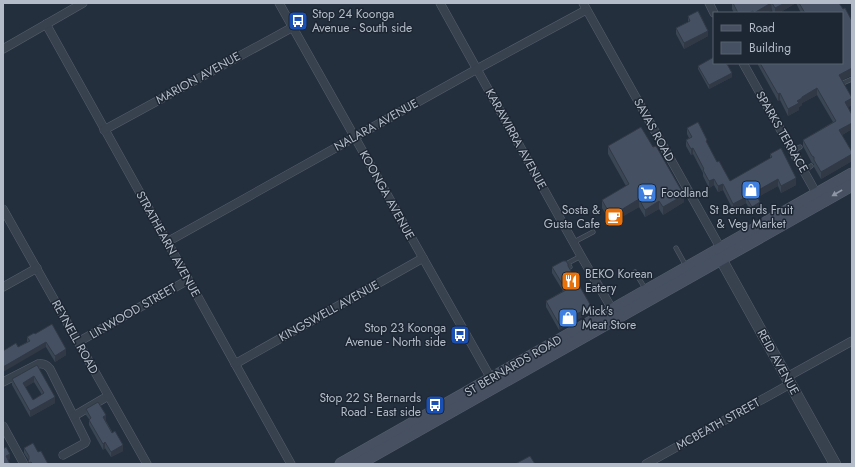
<svg xmlns="http://www.w3.org/2000/svg" width="855" height="467" font-family="Jost,sans-serif">
<rect width="100%" height="100%" fill="#242f3e"/>
<g fill="none" stroke-linecap="round" stroke-linejoin="round">
<defs>
<g id="service">
<polyline points="843,83 852,79"/>
<polyline points="793,151 800,147"/>
<polyline points="804,171 811,166"/>
<polyline points="574,242 593,232"/>
<polyline points="676,248 686,266"/>
<polyline points="570,267 568,263 581,256"/>
<polyline points="635,272 646,290"/>
</g>
<g id="minor">
<polyline points="279,3 493,382"/>
<polyline points="440,3 581,256 615,314"/>
<polyline points="583,3 721,249 721,252"/>
<polyline points="709,3 714,13"/>
<polyline points="46,24 291,464"/>
<polyline points="3,49 83,3"/>
<polyline points="743,63 819,198"/>
<polyline points="104,130 293,27"/>
<polyline points="3,209 147,464"/>
<polyline points="167,242 477,69 586,10"/>
<polyline points="3,287 37,268"/>
<polyline points="78,342 188,280"/>
<polyline points="235,364 423,258"/>
<polyline points="787,377 852,341"/>
<path d="M 3,382 L 38,364 C 43,363 47,365 50,369 L 86,441 L 85,443 L 63,455"/>
<polyline points="74,416 108,396"/>
<polyline points="3,426 24,464"/>
<polyline points="646,464 790,384"/>
</g>
<polyline id="tertiary" points="721,259 835,464"/>
<g id="secondary">
<polyline points="341,464 852,174"/>
<polyline points="358,464 852,185"/>
</g>
</defs>
<use href="#service" stroke="#565f6c" stroke-width="5"/>
<use href="#minor" stroke="#565f6c" stroke-width="9"/>
<use href="#tertiary" stroke="#565f6c" stroke-width="12"/>
<use href="#secondary" stroke="#565f6c" stroke-width="13"/>
<use href="#service" stroke="#38414e" stroke-width="4"/>
<use href="#minor" stroke="#38414e" stroke-width="8"/>
<use href="#tertiary" stroke="#38414e" stroke-width="11"/>
<use href="#secondary" stroke="#465061" stroke-width="12"/>
</g>
<g fill="#3b4654" fill-rule="evenodd">
<polygon points="732,3 839,3 843,9 845,8 852,21 852,75 842,80 852,98 852,105 848,107 852,115 852,129 842,135 852,152 852,161 821,179 814,167 814,164 812,163 803,146 803,140 833,122 817,95 802,103 802,105 799,107 799,110 788,116 780,100 778,101 758,65 758,63 842,63 842,13 801,13 796,3 779,13 773,13 772,10 766,13 734,13 732,9"/>
<polygon points="688,16 708,36 684,49 676,34 676,28 688,22"/>
<polygon points="698,66 732,77 709,89 698,69"/>
<polygon points="687,128 707,143 717,162 730,181 770,158 770,154 796,185 781,193 778,186 757,197 760,208 752,213 746,203 733,210 723,190 718,192 714,185 709,188 703,176 703,173 693,154 691,155 686,146 686,140 689,138 687,134"/>
<polygon points="608,146 684,202 663,215 659,209 645,217 639,207 611,223 602,208 602,200 626,186 608,154"/>
<polygon points="552,267 568,267 591,312 559,330 546,307 546,301 563,291 552,273"/>
<polygon points="35,334 66,355 55,362 46,347 18,347 27,342 27,337"/>
<path d="M 37,365 L 55,403 L 30,417 L 12,385 L 12,379 ZM 34,382 L 42,395 L 33,400 L 25,387 Z"/>
<polygon points="86,409 106,421 123,451 111,457 105,448 103,450 89,425 89,419 86,415"/>
<polygon points="24,448 38,452 48,464 28,464 29,461 24,453"/>
</g>
<g fill="#303945">
<polygon points="771,3 772,10 766,13 754,13"/>
<polygon points="785,3 796,3 779,13 775,13 775,8"/>
<polygon points="708,31 708,36 684,49 684,43"/>
<polygon points="852,68 852,75 839,82 839,75"/>
<polygon points="732,73 732,77 709,89 709,85"/>
<polygon points="817,88 817,95 802,103 802,105 799,107 799,110 788,116 788,109 802,97"/>
<polygon points="780,93 780,100 778,101 778,94"/>
<polygon points="852,98 852,105 845,109 845,102"/>
<polygon points="852,123 852,129 839,137 839,130"/>
<polygon points="693,148 693,154 691,155 691,149"/>
<polygon points="852,154 852,161 821,179 821,172"/>
<polygon points="796,178 796,185 781,193 781,186"/>
<polygon points="714,179 714,185 709,188 709,181"/>
<polygon points="778,179 778,186 755,199 755,192"/>
<polygon points="723,184 723,190 718,192 718,186"/>
<polygon points="684,195 684,202 663,215 663,207"/>
<polygon points="746,197 746,203 733,210 733,204"/>
<polygon points="639,199 639,207 611,223 611,216"/>
<polygon points="659,201 659,209 645,217 645,210"/>
<polygon points="760,202 760,208 752,213 752,207"/>
<polygon points="591,306 591,312 559,330 559,324"/>
<polygon points="46,342 46,347 3,372 3,367"/>
<polygon points="66,349 66,355 55,362 55,356"/>
<polygon points="34,376 34,382 23,389 23,383"/>
<polygon points="55,397 55,403 30,417 30,411"/>
<polygon points="106,415 106,421 103,423 103,417"/>
<polygon points="105,442 105,448 103,450 103,444"/>
<polygon points="123,445 123,451 111,457 111,452"/>
<polygon points="10,454 10,459 6,462 6,456"/>
</g>
<g fill="#455162" stroke="#303945" fill-rule="evenodd">
<polygon points="733,3 771,3 754,13 753,11 749,13 738,13"/>
<polygon points="772,3 785,3 775,8"/>
<polygon points="799,3 839,3 843,9 845,8 852,21 852,68 839,75 852,98 845,102 852,115 852,123 839,130 852,152 852,154 821,172 814,160 814,157 812,156 803,140 836,121 817,88 802,97 802,98 797,101 799,103 788,109 780,93 778,94 760,63 842,63 842,13 805,13"/>
<polygon points="698,11 708,31 684,43 676,28 690,21 688,16"/>
<polygon points="714,57 714,63 725,63 726,64 727,64 732,73 709,85 698,66"/>
<polygon points="698,122 707,140 706,141 717,162 719,161 730,181 772,157 770,154 781,148 796,178 781,186 778,179 755,192 760,202 752,207 746,197 733,204 723,184 718,186 714,179 709,181 703,170 704,169 693,148 691,149 686,140 692,137 687,128"/>
<polygon points="641,127 653,147 656,146 684,195 663,207 659,201 645,210 639,199 611,216 602,200 629,184 608,146"/>
<polygon points="563,261 566,261 568,264 568,266 591,306 559,324 546,301 566,290 552,267"/>
<polygon points="52,324 66,349 55,356 46,342 3,367 3,351 16,343 18,347 30,341 27,337 34,333 35,334"/>
<path d="M 37,365 L 55,397 L 30,411 L 12,379 ZM 34,376 L 44,393 L 33,400 L 23,383 Z"/>
<polygon points="98,402 106,415 103,417 112,433 115,431 123,445 111,452 105,442 103,444 89,420 91,418 86,409"/>
<polygon points="33,443 38,452 41,451 48,464 33,464 31,462 29,463 28,462 29,459 29,456 24,448"/>
<polygon points="6,447 10,454 6,456 10,464 3,464 3,449"/>
<polygon points="530,456 535,464 515,464"/>
</g>
<defs><path id="oneway-solid" d="M-6-.8H1V-3.2L6.5 0L1 3.2V.8H-6Z"/></defs>
<use fill="#8e96a5" href="#oneway-solid" transform="translate(837 193) rotate(150)"/>
<defs>
<symbol id="bus-square" viewBox="-11 -11 22 22"><rect x="-9" y="-9" width="18" height="18" rx="4" fill="#1a4fb4" stroke="#1d2633"/><path d="M-5-6H5V4H4V6H2V4H-2V6H-4V4H-5ZM-3.5-4V0h7V-4ZM-3.5 1.2v1.5H-2V1.2ZM2 1.2v1.5H3.5V1.2Z" fill="#fff"/></symbol>
<symbol id="shop-square" viewBox="-11 -11 22 22"><rect x="-9" y="-9" width="18" height="18" rx="4" fill="#3f7fe0" stroke="#1d2633"/><path d="M-5-2.5h2.3a2.7 3.5 0 0 1 5.4 0H5L5.5 6h-11ZM-1.5-2.5h3a1.5 2.3 0 0 0-3 0Z" fill="#fff"/></symbol>
<symbol id="supermarket-square" viewBox="-11 -11 22 22"><rect x="-9" y="-9" width="18" height="18" rx="4" fill="#3f7fe0" stroke="#1d2633"/><path d="M-6-5.5h2.5l.6 2H6L4.5 2H-2.5L-4.4-4H-6ZM-1.5 3.2a1.3 1.3 0 1 0 .1 0ZM3 3.2a1.3 1.3 0 1 0 .1 0Z" fill="#fff"/></symbol>
<symbol id="cafe-square" viewBox="-11 -11 22 22"><rect x="-9" y="-9" width="18" height="18" rx="4" fill="#e8710a" stroke="#1d2633"/><path d="M-5.5-4.5H6V0H3Q3 3.5 0 3.5H-2.5Q-5.5 3.5-5.5 0ZM3-3.2v2h1.7v-2ZM-6 4.5H4V6H-6Z" fill="#fff"/></symbol>
<symbol id="restaurant-square" viewBox="-11 -11 22 22"><rect x="-9" y="-9" width="18" height="18" rx="4" fill="#e8710a" stroke="#1d2633"/><path d="M-5-6h1v4h1v-4h1v4h1v-4h1v5L-1.5 .5V6h-2V.5L-5-1ZM5-6V6H3V1.5H1.5Q1.5-4 5-6Z" fill="#fff"/></symbol>
</defs>
<g fill-rule="evenodd">
<use href="#bus-square" x="287" y="10" width="22" height="22"/>
<use href="#shop-square" x="740" y="179" width="22" height="22"/>
<use href="#supermarket-square" x="636" y="182" width="22" height="22"/>
<use href="#cafe-square" x="603" y="206" width="22" height="22"/>
<use href="#restaurant-square" x="560" y="270" width="22" height="22"/>
<use href="#shop-square" x="557" y="307" width="22" height="22"/>
<use href="#bus-square" x="449" y="324" width="22" height="22"/>
<use href="#bus-square" x="424" y="394" width="22" height="22"/>
</g>
<g text-anchor="middle" dominant-baseline="central" stroke-width="3" stroke-linejoin="round" paint-order="stroke">
<g font-size="12" fill="#b4bcc9" stroke="#1d2633" text-anchor="start">
<text x="312" y="14">Stop 24 Koonga<tspan x="312" dy="14">Avenue - South side</tspan></text>
<text x="661" y="193">Foodland</text>
<text x="600" y="210" text-anchor="end">Sosta &amp;<tspan x="600" dy="14">Gusta Cafe</tspan></text>
<text x="751" y="210" text-anchor="middle">St Bernards Fruit<tspan x="751" dy="14">&amp; Veg Market</tspan></text>
<text x="585" y="274">BEKO Korean<tspan x="585" dy="14">Eatery</tspan></text>
<text x="582" y="311">Mick's<tspan x="582" dy="14">Meat Store</tspan></text>
<text x="446" y="328" text-anchor="end">Stop 23 Koonga<tspan x="446" dy="14">Avenue - North side</tspan></text>
<text x="421" y="398" text-anchor="end">Stop 22 St Bernards<tspan x="421" dy="14">Road - East side</tspan></text>
</g>
<g font-size="12" fill="#b4bcc9" stroke="#1d2633">
<text transform="translate(198 78) rotate(-29)">MARION AVENUE</text>
<text transform="translate(376 125) rotate(-29)">NALARA AVENUE</text>
<text transform="translate(654 130) rotate(61)">SAVAS ROAD</text>
<text transform="translate(782 132) rotate(60)">SPARKS TERRACE</text>
<text transform="translate(516 139) rotate(61)">KARAWIRRA AVENUE</text>
<text transform="translate(387 195) rotate(61)">KOONGA AVENUE</text>
<text transform="translate(168 244) rotate(61)">STRATHEARN AVENUE</text>
<text transform="translate(133 311) rotate(-30)">LINWOOD STREET</text>
<text transform="translate(329 311) rotate(-29)">KINGSWELL AVENUE</text>
<text transform="translate(75 337) rotate(61)">REYNELL ROAD</text>
<text transform="translate(778 362) rotate(61)">REID AVENUE</text>
<text transform="translate(513 366) rotate(-30)">ST BERNARDS ROAD</text>
<text transform="translate(718 424) rotate(-29)">MCBEATH STREET</text>
</g>
</g>
<rect width="855" height="467" fill="none" stroke="#b4bcc9" stroke-width="8"/>
<rect x="713" y="12" width="130" height="52" fill="#1d2633" stroke="#59626f"/>
<rect x="721" y="25" width="20" height="6" fill="#465061" stroke="#59626f"/>
<text x="749" y="32" font-size="12" fill="#b4bcc9">Road</text>
<rect x="721" y="42" width="20" height="12" fill="#455162" stroke="#59626f"/>
<text x="749" y="52" font-size="12" fill="#b4bcc9">Building</text>
</svg>
